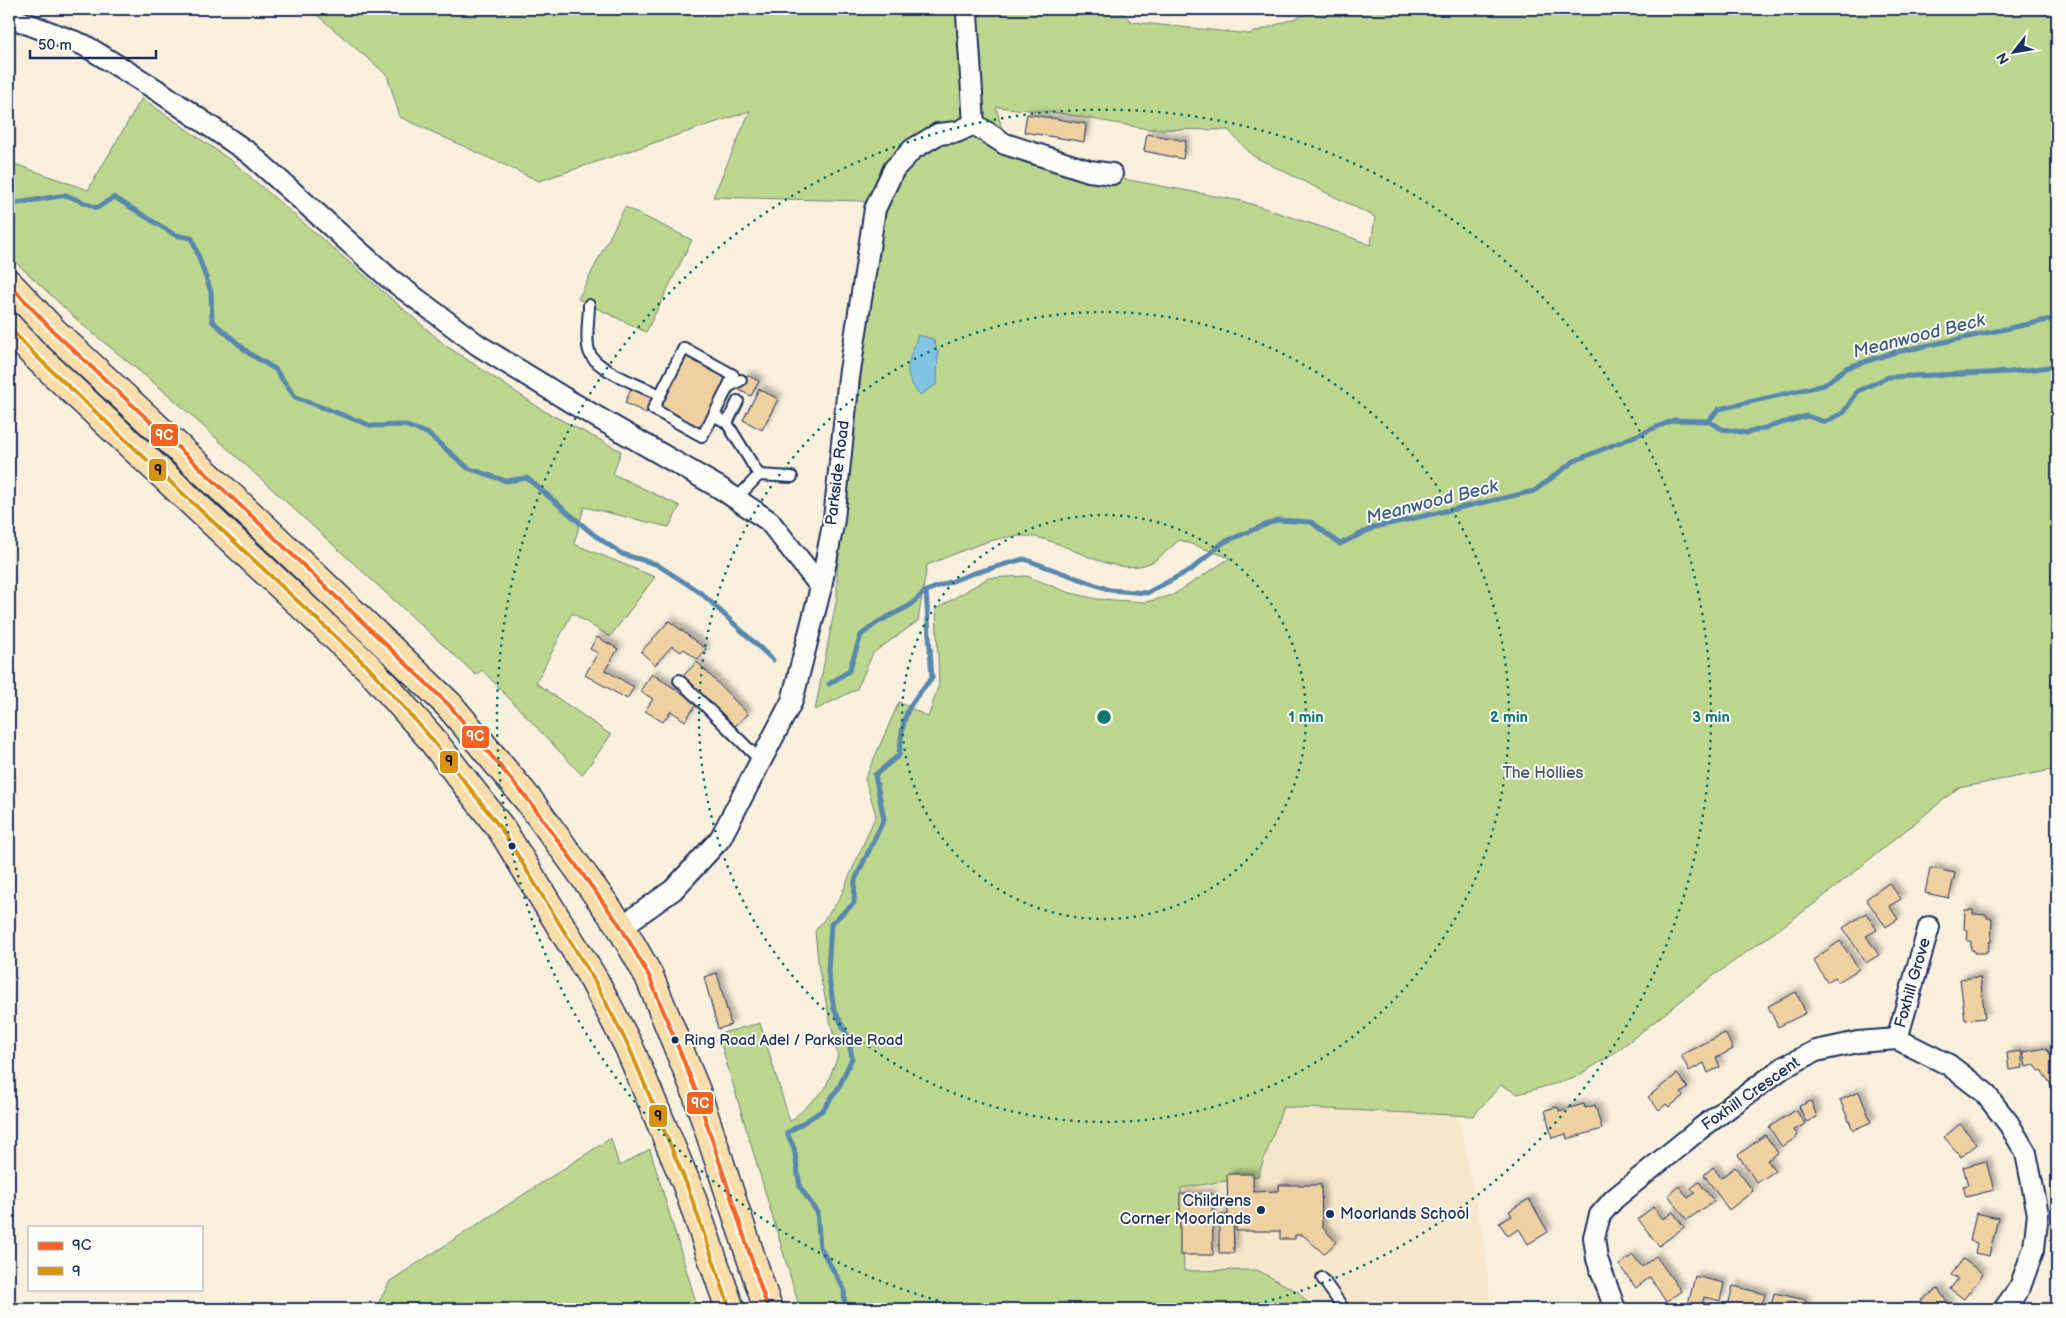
<svg xmlns="http://www.w3.org/2000/svg" width="2066" height="1318" font-family="'Balsamiq Sans',sans-serif">
<defs>
<filter id="shadow"><feDropShadow dx="4.5" dy="-4.5" stdDeviation="2.5" flood-color="#0004"/></filter>
</defs>
<rect width="100%" height="100%" fill="#f9efdd"/>
<filter id="ink" filterUnits="userSpaceOnUse"><feTurbulence type="fractalNoise" baseFrequency=".02" numOctaves="2"/><feDisplacementMap in="SourceGraphic" scale="10" xChannelSelector="R" yChannelSelector="G"/><feConvolveMatrix kernelMatrix="1 2 1 2 8 2 1 2 1" color-interpolation-filters="sRGB"/></filter>
<g filter="url(#ink)">
<polygon fill="#f6e6cb" points="1283,1107 1458,1115 1484,1240 1491,1309 1314,1309 1298,1292 1257,1270 1184,1271 1180,1188 1258,1176"/>
<g fill="#bcd68e" stroke="#6c8276" fill-rule="evenodd">
<path d="M 310,9 L 1118,9 L 1132,22 L 1249,34 L 1322,9 L 2057,9 L 2057,769 L 1958,788 L 1818,901 L 1705,982 L 1612,1055 L 1572,1079 L 1518,1094 L 1501,1085 L 1473,1116 L 1283,1107 L 1258,1176 L 1181,1188 L 1184,1271 L 1257,1270 L 1298,1292 L 1314,1309 L 800,1309 L 718,1034 L 760,1023 L 790,1122 L 825,1089 L 838,1056 L 819,970 L 815,931 L 839,900 L 876,815 L 865,779 L 899,702 L 928,717 L 939,684 L 936,609 L 988,578 L 1027,576 L 1067,592 L 1097,599 L 1146,602 L 1173,595 L 1230,558 L 1180,540 C 1171,546 1161,558 1150,563 C 1108,580 1063,535 1022,536 C 990,536 957,554 927,565 L 918,621 L 873,653 L 857,689 L 815,710 L 837,597 L 837,573 L 843,511 L 883,211 L 861,201 L 713,197 L 750,111 L 539,181 L 400,117 L 387,75 ZM 996,107 L 1058,113 L 1148,129 L 1228,130 L 1253,156 L 1375,217 L 1371,245 L 1334,231 L 1242,201 L 1118,178 L 1116,185 L 1008,151 Z"/>
<polygon points="142,98 233,162 445,345 546,412 621,451 613,474 680,506 669,527 584,507 574,544 655,577 610,637 572,613 536,683 611,735 582,775 482,670 476,675 170,396 84,326 9,256 9,162 88,190"/>
<polygon points="625,207 692,240 646,332 578,299"/>
<polygon points="611,1138 619,1166 650,1149 698,1309 375,1309 390,1281"/>
</g>
<path fill="#83c3e4" stroke="#5988ae" d="M 918,335 L 933,339 L 938,352 L 937,384 L 920,395 C 900,373 909,361 918,335 Z"/>
<g fill="none" stroke-linecap="round" stroke-linejoin="round">
<g stroke="#5988ae" stroke-width="5">
<polyline points="11,204 66,195 97,208 114,197 175,235 192,238 211,292 212,321 250,354 275,369 295,397 372,426 404,425 427,433 468,468 506,481 527,478 593,534 622,554 656,564 701,593 773,660"/>
<polyline points="1708,421 1722,429 1747,433 1807,416 1825,422 1843,413 1858,391 1888,377 2010,372 2057,366"/>
<polyline points="829,684 849,671 861,635 878,622 909,606 926,591 971,574 1024,559 1110,590 1147,593 1192,569 1224,542 1277,520 1311,522 1340,544 1375,527 1534,491 1574,461 1674,420 1708,421 1719,409 1824,385 1846,368 1892,353 2057,318"/>
<path d="M 845,1309 L 844,1289 L 820,1247 L 817,1212 L 800,1187 L 794,1148 L 787,1133 L 823,1110 L 839,1087 L 852,1058 L 848,1037 L 834,1009 L 828,972 L 831,924 L 854,903 L 855,880 L 884,819 L 875,775 L 899,755 C 904,714 904,709 932,678 L 926,591"/>
</g>
</g>
<g fill="#efd0a1" stroke="#1b2f5e" filter="url(#shadow)">
<polygon points="1027,114 1086,124 1084,142 1024,132"/>
<polygon points="1147,134 1186,141 1183,159 1144,151"/>
<polygon points="686,356 727,377 700,431 659,410"/>
<polygon points="747,375 759,381 751,396 739,390"/>
<polygon points="632,387 654,397 646,413 625,403"/>
<polygon points="759,389 778,399 762,430 743,420"/>
<polygon points="669,621 706,649 698,660 684,649 681,652 672,646 655,665 641,652"/>
<polygon points="597,637 618,649 605,670 634,687 627,699 585,675 598,653 590,649"/>
<polygon points="697,662 748,714 732,729 682,677"/>
<polygon points="652,674 697,703 685,721 671,711 663,722 645,711 653,699 640,691"/>
<polygon points="1930,868 1955,873 1949,898 1925,893"/>
<polygon points="1889,883 1901,899 1889,906 1898,919 1886,927 1866,899"/>
<polygon points="1965,910 1973,910 1973,914 1987,915 1987,918 1992,918 1991,942 1989,942 1988,951 1986,951 1986,953 1974,953 1974,950 1971,950 1971,941 1967,941 1968,930 1964,929"/>
<polygon points="1866,913 1877,930 1866,936 1879,955 1866,963 1843,928"/>
<polygon points="1840,941 1859,969 1838,982 1835,977 1827,982 1813,960"/>
<polygon points="717,973 731,1025 718,1029 704,977"/>
<polygon points="1980,977 1985,1018 1965,1020 1960,979"/>
<polygon points="1796,992 1806,1013 1778,1027 1768,1006"/>
<polygon points="1725,1033 1733,1049 1716,1058 1720,1067 1708,1073 1704,1063 1689,1071 1681,1055"/>
<polygon points="2046,1048 2057,1064 2057,1086 2054,1089 2041,1070 2039,1071 2035,1065 2026,1067 2023,1052"/>
<polygon points="2021,1051 2023,1068 2009,1070 2007,1053"/>
<polygon points="1677,1074 1688,1088 1681,1093 1683,1096 1669,1107 1666,1104 1659,1110 1648,1097"/>
<polygon points="1859,1092 1871,1122 1853,1130 1840,1100"/>
<polygon points="1811,1101 1817,1117 1806,1122 1799,1106"/>
<polygon points="1584,1104 1585,1108 1595,1105 1602,1129 1567,1139 1566,1134 1552,1138 1545,1110 1558,1107 1559,1111"/>
<polygon points="1796,1110 1805,1124 1794,1130 1798,1136 1782,1147 1769,1127"/>
<polygon points="1960,1124 1977,1144 1961,1157 1944,1137"/>
<polygon points="1765,1135 1778,1153 1767,1160 1775,1171 1757,1183 1738,1155"/>
<polygon points="1986,1161 1994,1190 1966,1197 1963,1186 1968,1185 1963,1167"/>
<polygon points="1713,1167 1721,1178 1735,1167 1753,1191 1729,1210 1704,1175"/>
<polygon points="1227,1174 1253,1174 1253,1192 1279,1191 1279,1185 1321,1185 1322,1227 1336,1242 1324,1254 1303,1235 1295,1235 1295,1239 1280,1239 1280,1231 1236,1231 1236,1218 1233,1218 1234,1253 1219,1253 1219,1215 1228,1215"/>
<polygon points="1699,1182 1714,1201 1687,1220 1668,1195 1679,1186 1688,1198 1695,1193 1691,1188"/>
<polygon points="1180,1194 1212,1194 1213,1255 1180,1255"/>
<polygon points="1529,1199 1548,1232 1528,1244 1519,1229 1508,1236 1499,1223 1512,1216 1509,1211"/>
<polygon points="1653,1207 1663,1219 1673,1212 1684,1227 1659,1246 1638,1219"/>
<polygon points="1976,1213 1998,1218 1989,1256 1975,1253 1977,1243 1970,1241"/>
<polygon points="1633,1255 1642,1267 1656,1256 1681,1291 1666,1302 1650,1277 1636,1288 1619,1265"/>
<polygon points="1963,1259 1983,1274 1964,1299 1950,1289 1958,1279 1951,1275"/>
<polygon points="1695,1276 1724,1283 1720,1301 1704,1297 1701,1309 1687,1309"/>
<polygon points="1733,1286 1765,1294 1761,1309 1748,1307 1747,1309 1727,1309"/>
<polygon points="1938,1289 1952,1309 1917,1309 1924,1304 1921,1300"/>
<polygon points="1774,1293 1806,1300 1804,1309 1770,1309"/>
</g>
<g fill="none" stroke-linecap="round" stroke-linejoin="round">
<defs>
<g id="service">
<path d="M 589,305 C 589,319 585,338 589,351 C 594,370 642,386 660,395"/>
<polyline points="714,415 702,436 653,409 684,348 733,375 728,387"/>
<polyline points="727,423 714,415 728,387 741,380"/>
<polyline points="759,475 792,477"/>
<polyline points="736,499 759,475 727,423 738,401"/>
<polyline points="679,680 761,761"/>
<polyline points="1322,1278 1344,1309"/>
</g>
<g id="minor">
<polyline points="970,9 967,14 974,124"/>
<polyline points="9,17 84,45 160,92 249,153 389,278 478,345 569,401 720,488 769,521 821,587"/>
<polyline points="974,124 1005,144 1089,171 1112,174"/>
<polyline points="621,927 673,890 720,839 792,701 821,587 834,519 849,377 875,209 894,169 913,149 938,134 957,132 974,124"/>
<polyline points="1897,1039 1929,927"/>
<polyline points="1615,1309 1597,1259 1594,1237 1600,1215 1614,1199 1701,1128 1784,1067 1816,1051 1858,1042 1897,1039 1949,1065 1984,1092 2009,1124 2026,1153 2038,1214 2034,1248 2020,1287 2004,1309"/>
</g>
<g id="trunk">
<polyline points="9,284 54,332 256,520 449,705 530,802 621,927 649,976 696,1091 768,1309"/>
<polyline points="9,327 35,355 369,668 430,737 502,830 594,980 629,1047 687,1185 730,1309"/>
</g>
</defs>
<use href="#service" stroke="#1b2f5e" stroke-width="14"/>
<use href="#minor" stroke="#1b2f5e" stroke-width="24"/>
<use href="#trunk" stroke="#1b2f5e" stroke-width="31"/>
<use href="#service" stroke="#fdfcf7" stroke-width="10"/>
<use href="#minor" stroke="#fdfcf7" stroke-width="20"/>
<use href="#trunk" stroke="#f9deab" stroke-width="28"/>
<defs>
<polyline id="bus-1" points="9,284 54,332 256,520 449,705 530,802 621,927 649,976 696,1091 768,1309"/>
<polyline id="bus-2" points="9,327 35,355 369,668 430,737 502,830 594,980 629,1047 687,1185 730,1309"/>
</defs>
<use href="#bus-1" stroke="#fdfcf7" stroke-width="8"/>
<use href="#bus-2" stroke="#fdfcf7" stroke-width="8"/>
<use href="#bus-1" stroke="#f26522" stroke-width="4"/>
<use href="#bus-2" stroke="#d6940e" stroke-width="4"/>
</g>
</g>
<g fill="none" stroke="#0f766e" stroke-width="2.5" stroke-dasharray="2.5 5">
<circle cx="1104" cy="717" r="202"/>
<circle cx="1104" cy="717" r="405"/>
<path d="M967 1308A607 607 0 1 1 1241 1308"/>
</g>
<g fill="#1b2f5e" stroke="#fdfcf7" stroke-width="2">
<circle cx="512" cy="846" r="4.5"/>
<circle cx="675" cy="1040" r="4.5"/>
<circle cx="1261" cy="1210" r="5"/>
<circle cx="1330" cy="1214" r="5"/>
</g>
<g text-anchor="middle" dominant-baseline="central" stroke-width="4" stroke-linejoin="round" paint-order="stroke">
<g font-size="15" fill="#1b2f5e" stroke="#fdfcf7" text-anchor="start">
<text x="684" y="1040">Ring Road Adel / Parkside Road</text>
</g>
<g font-size="16" fill="#1b2f5e" stroke="#fdfcf7">
<text transform="translate(838 473) rotate(-83)">Parkside Road</text>
<text transform="translate(1913 983) rotate(-74)">Foxhill Grove</text>
<text transform="translate(1751 1094) rotate(-35)">Foxhill Crescent</text>
</g>
<g font-size="16" fill="#43596a" stroke="#fdfcf7">
<text x="1543" y="773">The Hollies</text>
</g>
<g font-size="16" fill="#1b2f5e" stroke="#fdfcf7" text-anchor="end">
<text x="1251" y="1201">Childrens<tspan x="1251" dy="18">Corner Moorlands</tspan></text>
<text x="1340" y="1214" text-anchor="start">Moorlands School</text>
</g>
<g font-size="18" font-style="italic" fill="#3a5b86" stroke="#fdfcf7">
<text transform="translate(1919 336) rotate(-14)">Meanwood Beck</text>
<text transform="translate(1432 502) rotate(-14)">Meanwood Beck</text>
</g>
</g>
<circle cx="1104" cy="717" r="8" fill="#0f766e" stroke="#fdfcf7" stroke-width="2.5"/>
<g font-size="15" text-anchor="middle" font-weight="bold" fill="#0f766e" stroke="#fdfcf7" stroke-width="4" stroke-linejoin="round" paint-order="stroke">
<text x="1306" y="722">1 min</text>
<text x="1509" y="722">2 min</text>
<text x="1711" y="722">3 min</text>
</g>
<g stroke="#fdfcf7" stroke-width="2">
<rect x="150" y="423" width="29" height="24" rx="5" fill="#f26522"/>
<rect x="148" y="458" width="19" height="24" rx="5" fill="#d6940e"/>
<rect x="461" y="725" width="29" height="24" rx="5" fill="#f26522"/>
<rect x="439" y="750" width="20" height="24" rx="5" fill="#d6940e"/>
<rect x="686" y="1091" width="28" height="24" rx="5" fill="#f26522"/>
<rect x="648" y="1104" width="20" height="24" rx="5" fill="#d6940e"/>
</g>
<g font-size="14" text-anchor="middle" font-weight="bold" fill="#fff">
<text x="164" y="440">9C</text>
<text x="475" y="741">9C</text>
<text x="700" y="1108">9C</text>
</g>
<g font-size="14" text-anchor="middle" font-weight="bold" fill="#111">
<text x="158" y="475">9</text>
<text x="449" y="766">9</text>
<text x="658" y="1121">9</text>
</g>
<rect width="2066" height="1318" fill="none" stroke="#fdfcf7" stroke-width="30"/>
<rect x="15" y="15" width="2036" height="1288" fill="none" stroke="#1b2f5e" stroke-width="2" filter="url(#ink)"/>
<rect x="28" y="1226" width="175" height="65" fill="#fdfcf7" stroke="#a3aaba"/>
<rect x="38" y="1242" width="25" height="8" fill="#f26522" stroke="#a3aaba"/>
<text x="72" y="1250" font-size="15" fill="#1b2f5e">9C</text>
<rect x="38" y="1267" width="25" height="8" fill="#d6940e" stroke="#a3aaba"/>
<text x="72" y="1276" font-size="15" fill="#1b2f5e">9</text>
<g transform="translate(2014 52) rotate(239)" stroke="#fdfcf7" stroke-width="4" paint-order="stroke">
<path d="M0-4L9 19L0 12L-9 19Z" fill="#1b2f5e"/>
<text y="-8" font-size="14" font-weight="bold" text-anchor="middle" fill="#1b2f5e">N</text>
</g>
<path d="M30 50v8h126v-8" fill="none" stroke="#1b2f5e" stroke-width="2.5"/>
<text x="38" y="50" font-size="15" fill="#1b2f5e" stroke="#fdfcf7" stroke-width="4" paint-order="stroke">50 m</text>
</svg>
